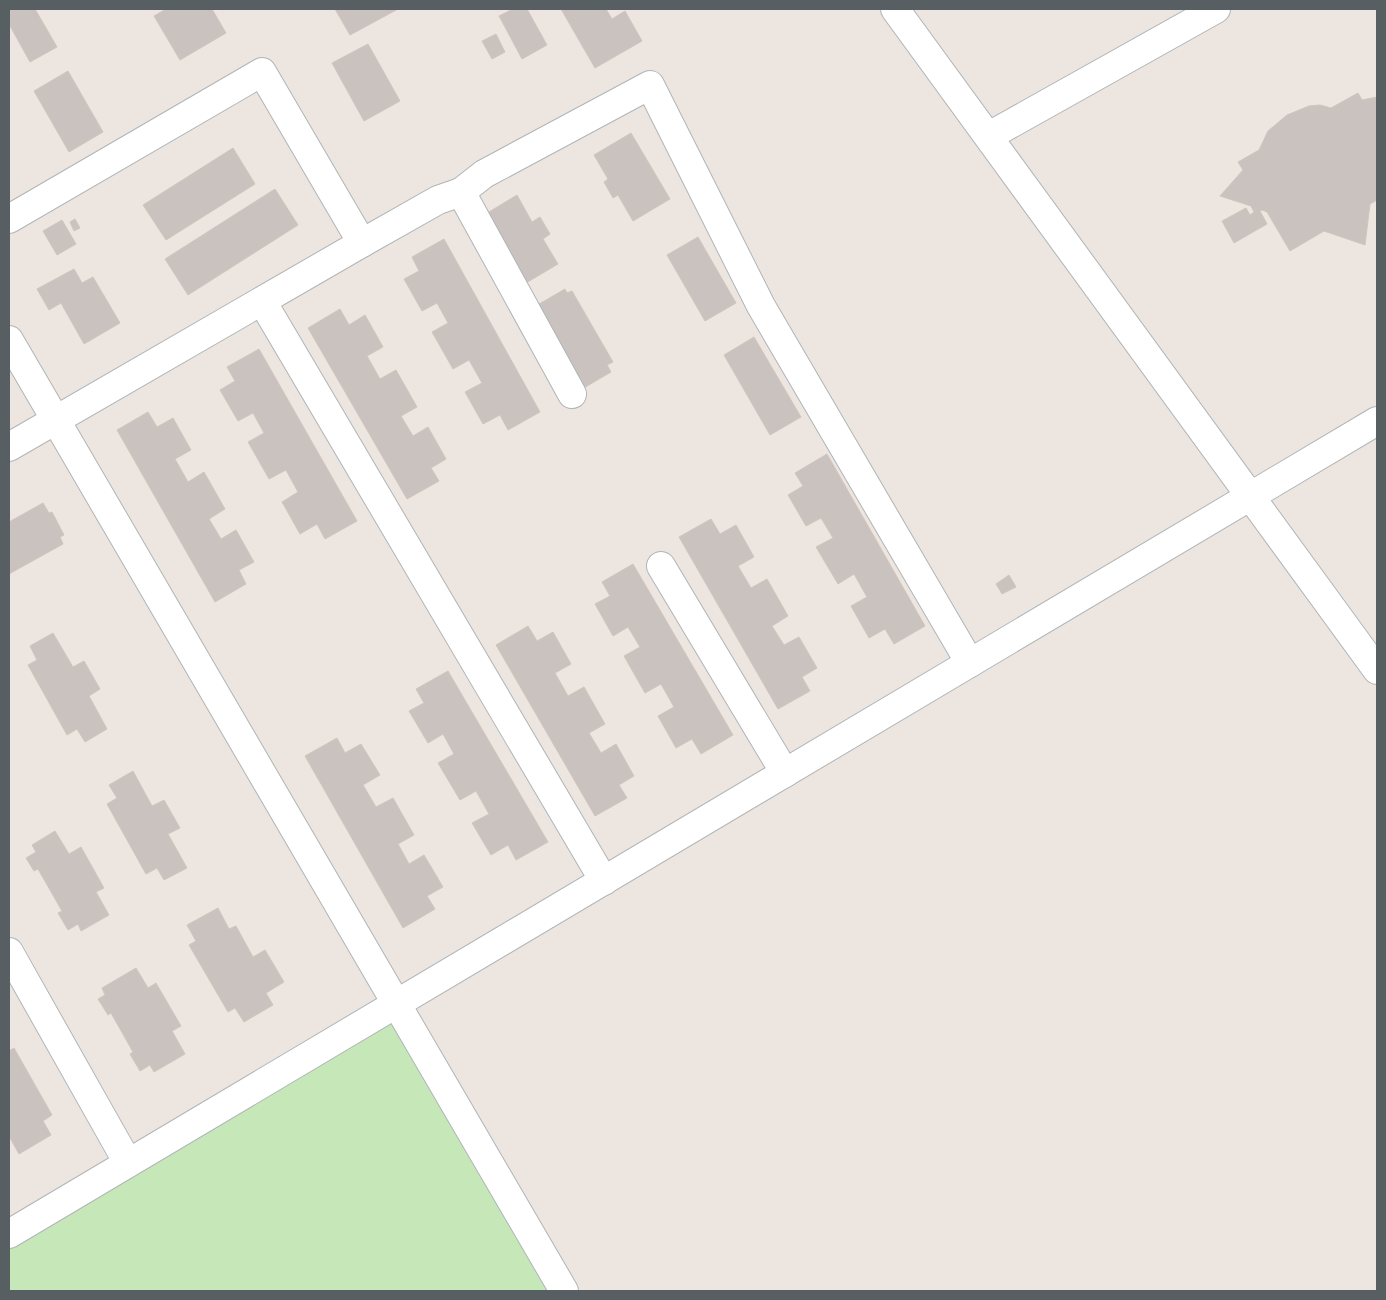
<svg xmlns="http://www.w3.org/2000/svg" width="1386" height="1300" font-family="'Golos Text',sans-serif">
<rect width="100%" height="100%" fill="#ede5df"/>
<polygon fill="#c6e8b8" points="398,1003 557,1291 9,1291 9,1233"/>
<g fill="#cac2be" stroke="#d2c5bd">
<polygon points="9,9 35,9 57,47 30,62 9,24"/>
<polygon points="166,9 212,9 226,33 180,60 154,16"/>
<polygon points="335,9 398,9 350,35"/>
<polygon points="513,9 527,9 547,45 522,59 499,16"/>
<polygon points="561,9 606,9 612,19 625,11 642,41 595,68"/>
<polygon points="496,34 505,52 492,59 482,41"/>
<polygon points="368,44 400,101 364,121 332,63"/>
<polygon points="68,71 103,132 69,152 34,91"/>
<polygon points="1358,93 1362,100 1377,97 1377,200 1370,204 1365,245 1324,231 1290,251 1267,212 1262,210 1260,211 1267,224 1234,243 1222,221 1246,208 1250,215 1254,212 1251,206 1220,196 1243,170 1238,162 1259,150 1268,131 1287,115 1309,106 1320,105 1331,108"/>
<polygon points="631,133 670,199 633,221 618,195 613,198 604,182 608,179 594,155"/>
<polygon points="233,148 255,184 166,240 143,205"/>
<polygon points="275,189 298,225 188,295 165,259"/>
<polygon points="517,195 532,222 540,217 550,234 543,239 558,264 526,283 484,215"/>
<polygon points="75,219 80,228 74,231 70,222"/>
<polygon points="62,220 76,244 57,255 43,231"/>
<polygon points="698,237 736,303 705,321 667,255"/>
<polygon points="444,239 540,412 508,430 500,415 483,424 465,392 482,383 469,360 453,369 432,332 448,323 437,303 422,311 404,279 419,271 412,257"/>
<polygon points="74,269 82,283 93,277 120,323 84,344 61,303 49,310 37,289"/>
<polygon points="565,289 567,293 572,291 613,362 607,365 611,372 582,389 534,307"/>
<polygon points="340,309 349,325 365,315 383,347 367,356 380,379 396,370 417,407 401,416 413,436 428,427 446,459 431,468 439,481 407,499 308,328"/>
<polygon points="754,337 801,417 770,435 724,355"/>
<polygon points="259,349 357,521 325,539 317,524 300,534 282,502 298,492 286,470 269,479 248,442 264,433 253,413 238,421 220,390 235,381 227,367"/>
<polygon points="148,412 157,427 173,418 191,450 175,459 188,482 204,472 225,509 209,519 221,539 236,530 254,562 239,570 246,584 215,602 117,430"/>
<polygon points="827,454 925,626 894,644 885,629 869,638 851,606 867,597 854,574 838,584 816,547 833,538 821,518 806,526 788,495 803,486 795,473"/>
<polygon points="43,503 49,513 52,512 64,535 60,537 63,544 9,574 9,522"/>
<polygon points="711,519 720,534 736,525 754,557 738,566 751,588 767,579 788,616 772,626 784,645 799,637 817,668 802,677 810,691 778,709 679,537"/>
<polygon points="633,564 733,735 701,754 692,739 676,748 658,716 674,707 661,684 645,693 624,656 640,647 628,627 613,636 595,604 610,596 602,582"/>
<polygon points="1009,575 1016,587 1002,594 996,584"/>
<polygon points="528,626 537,641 553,632 571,664 555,673 568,696 584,687 605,724 589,733 601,753 616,744 634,776 619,785 627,798 595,816 496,645"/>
<polygon points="53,633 73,667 84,661 100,689 89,696 107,729 85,742 77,729 67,735 28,665 37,660 30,646"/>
<polygon points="448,671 548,842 516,860 508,845 491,855 472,823 489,814 476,791 460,800 438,763 454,754 443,734 428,743 409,711 424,703 416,689"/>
<polygon points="337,738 345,753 361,744 380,775 363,785 376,807 393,798 414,835 398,844 409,864 424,855 443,887 427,896 435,909 403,928 305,756"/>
<polygon points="133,771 152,806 164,800 180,828 168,834 187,868 164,880 157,868 146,874 107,804 117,798 109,785"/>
<polygon points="55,831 69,854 81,847 104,888 96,892 109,915 81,931 78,924 68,930 58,913 62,911 38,869 34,871 26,858 36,852 32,845"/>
<polygon points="218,908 229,929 236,926 253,957 265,950 284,982 266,993 273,1005 244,1022 235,1008 228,1012 189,945 196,941 187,925"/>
<polygon points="136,968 148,988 156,983 181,1026 172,1031 185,1054 154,1072 150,1065 140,1071 130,1054 133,1052 111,1013 108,1015 98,999 105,995 102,988"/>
<polygon points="14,1048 52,1115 43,1121 51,1135 19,1154 9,1136 9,1051"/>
</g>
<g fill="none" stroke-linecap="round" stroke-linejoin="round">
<defs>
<g id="minor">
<polyline points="895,9 1377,670"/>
<polyline points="989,136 1216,9"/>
<polyline points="461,192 484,174 650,85 761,306 970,663"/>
<polyline points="9,219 262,72 362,243"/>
<polyline points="262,301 604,881"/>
<polyline points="9,340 564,1291"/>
<polyline points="9,447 362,243 438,200 461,192 572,394"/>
<polyline points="661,566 785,773"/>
<polyline points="9,952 128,1163"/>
<polyline points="9,1234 1377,421"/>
</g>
</defs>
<use href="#minor" stroke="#b0b5b8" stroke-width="30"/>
<use href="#minor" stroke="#fff" stroke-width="28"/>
</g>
<rect width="1386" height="1300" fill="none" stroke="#585f62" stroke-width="20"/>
</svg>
